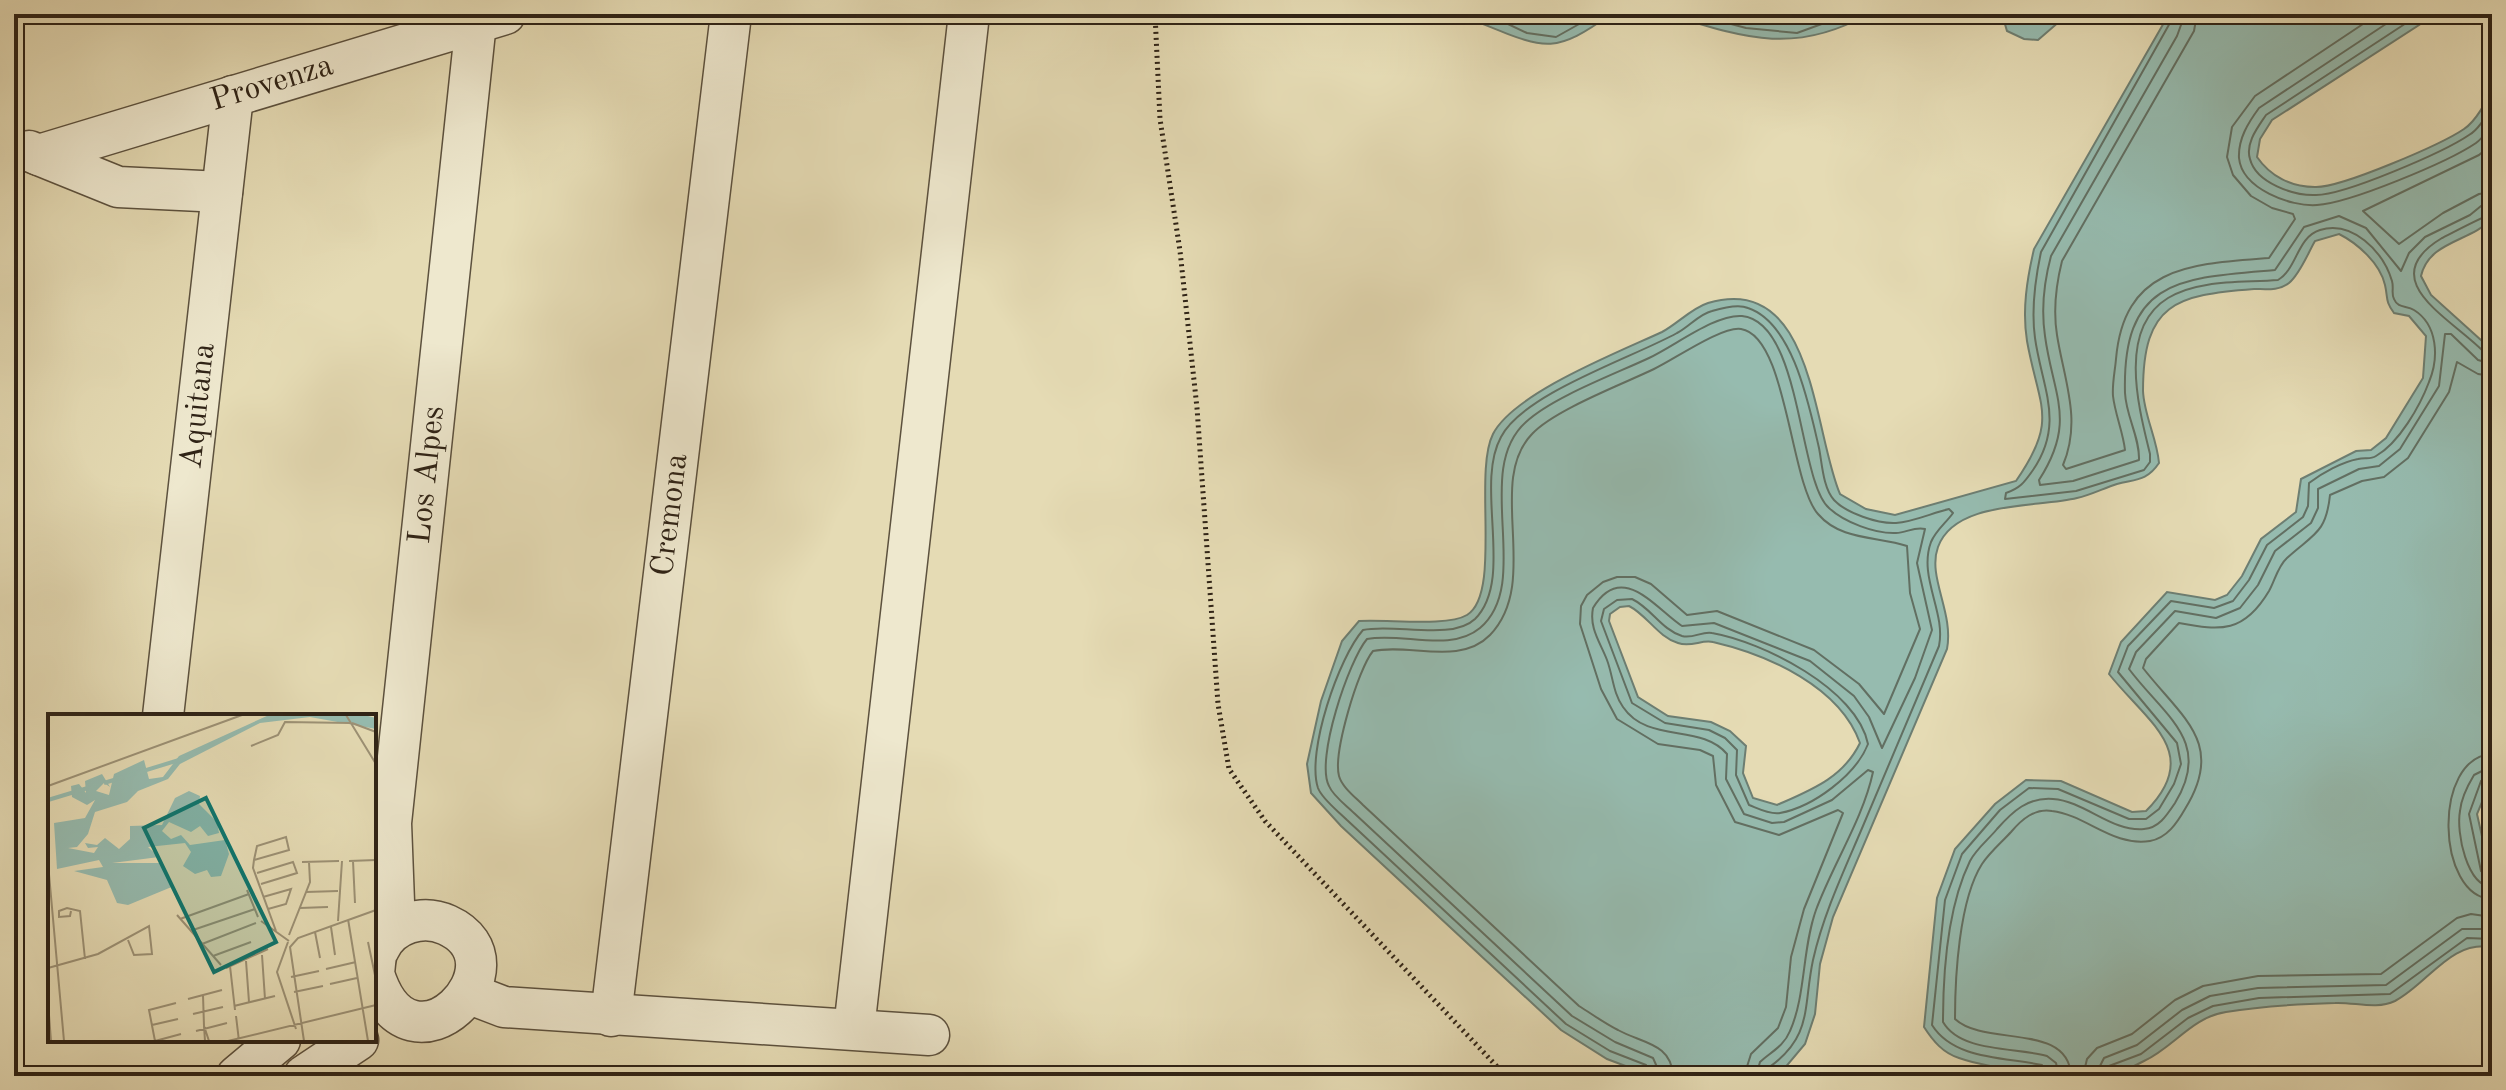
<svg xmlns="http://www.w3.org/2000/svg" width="2506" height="1090" font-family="'Old Standard TT',serif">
<rect width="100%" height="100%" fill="#e5dbb4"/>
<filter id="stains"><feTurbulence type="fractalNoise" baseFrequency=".0025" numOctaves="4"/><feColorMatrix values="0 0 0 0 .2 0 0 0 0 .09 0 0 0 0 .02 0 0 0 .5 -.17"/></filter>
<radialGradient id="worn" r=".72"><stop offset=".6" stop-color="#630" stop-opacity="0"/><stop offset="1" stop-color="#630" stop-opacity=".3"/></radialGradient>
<g fill="#96bbaf" stroke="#6d7e72" stroke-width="2" fill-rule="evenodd">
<path d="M 1478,14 L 1611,14 C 1554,55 1545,49 1483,24 Z"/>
<path d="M 1667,14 L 1868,14 C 1794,56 1742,37 1667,14 Z"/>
<polygon points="2002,14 2068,14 2038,40 2024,39 2007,31"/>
<path d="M 2169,14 L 2436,14 L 2272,120 L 2260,139 L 2257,157 C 2270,176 2291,187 2315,187 C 2341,188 2442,144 2464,129 C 2476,121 2487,101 2492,88 L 2492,219 C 2470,242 2429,241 2421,276 L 2431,295 L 2492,350 L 2492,778 L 2477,814 L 2492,881 L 2492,947 C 2450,940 2429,983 2395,1001 C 2376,1010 2355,1002 2335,1003 C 2299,1004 2262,1006 2226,1012 C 2192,1017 2174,1047 2144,1061 C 2133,1067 2116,1074 2104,1076 C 2075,1081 1988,1068 1959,1058 C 1943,1053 1933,1041 1924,1027 L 1937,898 L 1955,849 L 1995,804 L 2026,780 L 2061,781 L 2132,812 L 2146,811 C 2204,753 2147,722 2109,674 L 2121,642 L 2167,592 L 2215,600 L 2227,595 L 2242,576 L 2261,539 L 2296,512 L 2301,479 L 2356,451 L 2371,450 L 2386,438 L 2423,378 L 2426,336 L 2409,316 L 2394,313 C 2385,301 2388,298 2385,285 C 2380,263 2357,243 2339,234 L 2315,241 C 2308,253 2300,274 2289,283 C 2279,291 2266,289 2254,289 C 2176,295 2143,303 2143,391 C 2144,415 2157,439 2159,463 C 2147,481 2136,479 2117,484 C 2104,488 2091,495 2077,498 C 2037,508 1955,500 1938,547 C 1927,577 1954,612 1947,649 L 1833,917 L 1820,964 L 1815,1014 L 1805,1044 L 1784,1069 L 1765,1076 L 1652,1076 L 1607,1059 L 1561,1030 L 1341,826 L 1311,793 L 1307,764 L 1321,701 L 1342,641 L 1359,621 C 1387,619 1447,627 1467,615 C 1502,594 1473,473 1493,434 C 1514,393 1619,352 1662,332 C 1677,324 1692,308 1708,303 C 1814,271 1813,431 1840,494 L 1866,509 L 1895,515 L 2016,481 C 2059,419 2039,408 2027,341 C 2022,310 2027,279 2034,249 ZM 1629,606 C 1647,615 1658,637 1678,643 C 1691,648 1702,639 1713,642 C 1769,655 1840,687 1860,743 C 1843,778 1811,790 1777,805 L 1753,798 L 1743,773 L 1746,746 L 1730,731 L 1711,722 L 1668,716 L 1638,697 L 1609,621 L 1610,614 L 1620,607 Z"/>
</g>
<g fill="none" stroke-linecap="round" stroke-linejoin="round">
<g stroke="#626f62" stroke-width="2">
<polyline points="1487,14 1527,33 1556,37 1597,14"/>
<polyline points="1694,14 1746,28 1797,33 1849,14"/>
<polyline points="1732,14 1796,23 1822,14"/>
<path d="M 2185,14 L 2177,36 L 2051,256 C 2044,282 2041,309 2045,336 C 2053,396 2077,421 2039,480 L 2040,485 L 2073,481 L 2139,460 C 2140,438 2126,416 2125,393 C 2122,278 2181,278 2275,270 L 2304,227 L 2339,216 L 2366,228 L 2401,271 L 2409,253 L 2425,237 L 2470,215 L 2481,206 L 2492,204"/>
<path d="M 2197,14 L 2194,31 L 2062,261 C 2056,285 2053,310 2057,335 C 2064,380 2082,420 2063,465 L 2066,469 L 2125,450 C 2123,432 2115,414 2113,396 C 2112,384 2115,371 2116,359 C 2124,265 2193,264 2269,258 L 2295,219 L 2293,214 L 2272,208 L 2251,196 L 2233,175 L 2227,157 L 2232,127 L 2255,96 L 2378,14"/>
<path d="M 2401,14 L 2259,108 C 2248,123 2238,139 2239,158 C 2242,189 2291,207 2317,205 C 2350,203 2448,162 2476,143 C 2482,139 2487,131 2492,125"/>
<path d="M 2420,14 L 2266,115 C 2258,127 2245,143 2250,159 C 2256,183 2294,196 2316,195 C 2345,195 2444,152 2469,135 C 2479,129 2486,116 2492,106"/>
<polyline points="2492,144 2479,155 2363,211 2399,244 2443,213 2479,194 2492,192"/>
<path d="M 2492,214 C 2486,215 2450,234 2442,238 C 2372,280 2451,318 2484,352 L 2492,354"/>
<path d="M 1632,599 C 1651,608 1662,630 1682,636 C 1693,639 1702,631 1712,633 C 1763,642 1857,689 1868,744 C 1856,775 1813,807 1780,813 C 1770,815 1757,808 1749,805 L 1736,775 L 1737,750 L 1725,738 L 1709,730 L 1665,723 L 1632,703 L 1601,621 L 1604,609 L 1617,600 Z"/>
<path d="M 2492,754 C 2432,757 2436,897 2492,899"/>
<path d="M 2492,766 L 2474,775 C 2468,785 2461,799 2460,811 C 2456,833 2467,886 2492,887"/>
<polyline points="2492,776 2481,781 2469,814 2481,871 2492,877"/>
<path d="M 1651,1076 L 1646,1065 L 1610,1051 L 1566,1024 L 1347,820 C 1338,811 1322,799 1318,788 C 1306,752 1339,657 1363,630 C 1393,623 1452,641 1475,619 C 1515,579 1474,486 1501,437 C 1524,393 1632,358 1677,333 C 1689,327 1699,314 1712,311 C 1722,308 1739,304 1748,308 C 1793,323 1809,405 1819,448 C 1822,463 1823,488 1834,500 C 1846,513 1878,524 1896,523 C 1913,522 1932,513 1949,509 L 1953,513 C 1946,523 1936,530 1931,542 C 1918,577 1946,612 1939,646 C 1913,709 1886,771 1860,833 C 1842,875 1823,916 1813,960 C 1803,1007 1813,1037 1768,1068 L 1766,1076"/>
<path d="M 1661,1076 L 1653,1058 L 1615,1042 L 1572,1016 L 1354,813 C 1346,805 1333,796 1329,786 C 1315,760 1349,660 1367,639 C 1402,632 1450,653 1480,628 C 1534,582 1471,471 1526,422 C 1553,397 1615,374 1649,358 C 1675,346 1715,314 1742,316 C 1802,322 1798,481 1829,508 C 1844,522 1875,534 1896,533 C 1906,533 1915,526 1925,529 L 1917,563 L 1932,630 L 1915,678 L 1882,748 L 1869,717 L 1854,696 L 1810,661 L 1714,623 L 1682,626 C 1656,609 1622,560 1593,608 C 1589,628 1600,642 1607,660 C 1613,676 1613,693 1623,707 C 1648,744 1701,723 1727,754 L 1726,779 L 1744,814 L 1772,823 L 1784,822 L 1832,800 L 1868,770 L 1873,772 C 1863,819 1833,864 1816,910 C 1802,949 1806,995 1790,1031 C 1784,1046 1771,1052 1760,1062 L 1756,1076"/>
<path d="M 1673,1076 C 1672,1043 1641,1043 1618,1030 C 1604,1023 1592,1014 1579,1006 L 1363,805 C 1355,797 1342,787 1339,776 C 1333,753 1358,669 1373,651 C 1409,643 1460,666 1490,635 C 1542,581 1485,483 1532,434 C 1554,410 1623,384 1654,369 C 1675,359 1722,326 1741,329 C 1787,336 1790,483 1818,514 C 1841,541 1878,536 1907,546 L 1910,593 L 1920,629 L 1884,714 L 1859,684 L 1814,650 L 1717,611 L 1687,615 L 1651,584 L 1635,577 L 1617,577 L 1603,582 L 1587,595 L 1581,606 L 1580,624 L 1601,689 L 1617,719 L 1658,744 L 1700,750 L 1713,756 L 1716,785 L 1735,822 L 1779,835 L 1838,810 L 1843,813 L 1804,909 L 1791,957 L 1786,1007 L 1778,1028 L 1751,1054 L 1744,1076"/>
<path d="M 2049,1076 L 2042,1065 C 2005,1057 1954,1060 1932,1025 L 1945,900 L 1962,854 L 2000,810 L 2029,788 L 2058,789 L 2129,819 L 2146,819 L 2159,809 L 2174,784 L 2181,764 L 2177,743 L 2118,672 L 2128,646 L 2171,601 L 2214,608 L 2233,601 L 2249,580 L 2267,545 L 2303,517 L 2308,506 L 2309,483 C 2322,473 2342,462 2358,459 C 2365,457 2370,460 2376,456 C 2399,443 2420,406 2429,382 C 2439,358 2438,325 2414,310 C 2407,305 2398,309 2394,299 C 2391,294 2394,288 2392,281 C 2383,251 2352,220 2320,230 C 2297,237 2297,269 2278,280 C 2243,283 2199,279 2168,298 C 2117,329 2139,409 2150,454 L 2150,462 L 2144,470 L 2076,491 L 2005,499 L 2006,493 C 2020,488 2024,483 2033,470 C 2065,423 2042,388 2035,338 C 2031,309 2035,280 2041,252 L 2175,14"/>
<path d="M 2059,1076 L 2056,1063 L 2047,1056 C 2016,1047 1961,1053 1943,1022 C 1943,971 1947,908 1970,861 C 1976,849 1989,839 1997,829 C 2013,811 2028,797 2053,799 C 2085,801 2111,832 2144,829 C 2159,828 2167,815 2175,803 C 2213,741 2164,716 2129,669 L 2136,652 L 2175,611 L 2216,618 L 2240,608 L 2258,585 L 2275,551 L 2311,523 L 2318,508 L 2318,489 L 2359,469 L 2379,466 L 2400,449 L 2439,386 L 2445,334 L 2451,334 L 2478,360 L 2492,364"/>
<path d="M 2071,1076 C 2069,1022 1985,1047 1955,1019 C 1955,977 1959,900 1982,864 C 1990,852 2002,842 2011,832 C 2022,819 2035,808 2052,811 C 2086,815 2113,847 2150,841 C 2167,838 2177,823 2185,809 C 2226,743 2182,718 2143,668 L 2146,659 L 2179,623 C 2221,631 2244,633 2269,591 C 2275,580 2278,566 2287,558 C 2313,534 2326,534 2330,495 L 2362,481 L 2384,477 L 2408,458 L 2449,392 L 2457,362 L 2478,374 L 2492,376"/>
<polyline points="2083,1076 2087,1059 2097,1048 2132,1034 2175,1000 2203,986 2258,976 2381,974 2457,918 2471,914 2492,917"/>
<polyline points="2095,1076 2104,1058 2137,1045 2182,1010 2210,996 2258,988 2386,985 2462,929 2492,929"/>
<polyline points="2105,1076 2109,1066 2141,1054 2188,1018 2213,1006 2259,998 2390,994 2467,938 2492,939"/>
</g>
<defs>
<g id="street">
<polyline points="29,151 118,187 222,192"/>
<polyline points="39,155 505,14"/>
<polyline points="163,716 233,96"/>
<polyline points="395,929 391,823 476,22"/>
<path d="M 374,973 C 375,966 375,955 379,949 C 391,923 423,914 447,925 C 531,963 410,1090 374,974"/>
<polyline points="470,994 504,1007 929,1035"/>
<polyline points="611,1016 731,14"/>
<polyline points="854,1029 969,14"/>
<polyline points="237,1076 280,1040"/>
<polyline points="304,1076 358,1040"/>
</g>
</defs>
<use href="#street" stroke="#5c513e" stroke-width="43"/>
<polyline stroke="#2f2316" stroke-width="5" stroke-dasharray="2 4" stroke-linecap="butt" points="1155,14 1160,119 1180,251 1197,408 1218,704 1229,769 1265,821 1506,1076"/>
<use href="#street" stroke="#eee8ce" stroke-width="40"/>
</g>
<g text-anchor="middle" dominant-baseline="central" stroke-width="6" stroke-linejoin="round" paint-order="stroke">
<g font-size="32" fill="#2f2316" stroke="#eee8ce">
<text transform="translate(272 84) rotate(-17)">Provenza</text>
<text transform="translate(199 406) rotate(-84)">Aquitana</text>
<text transform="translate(428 475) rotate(-84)">Los Alpes</text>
<text transform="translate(671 515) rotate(-83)">Cremona</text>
</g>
</g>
<g transform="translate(48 714)">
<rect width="328" height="328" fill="#e5dbb4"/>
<path d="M 221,1 L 316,1 L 328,4 L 328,15 L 262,3 L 212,9 L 132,50 L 120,65 L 90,77 L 79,88 L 47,98 L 40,120 L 29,133 L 20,134 L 46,139 L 50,133 L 40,134 L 37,129 L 49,131 L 57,124 L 71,135 L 82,125 L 82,112 L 114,111 L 127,84 L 141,77 L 152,82 L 151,90 L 169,108 L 171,119 L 160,122 L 152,112 L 143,118 L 121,108 L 114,117 L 123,125 L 133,121 L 142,131 L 177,126 L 181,140 L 173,162 L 163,163 L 159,156 L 147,160 L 135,152 L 143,138 L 137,129 L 100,133 L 111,143 L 64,149 L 111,149 L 126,172 L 80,191 L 69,189 L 59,166 L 26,157 L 55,153 L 51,146 L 9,155 L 6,109 L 37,104 L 47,86 L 39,91 L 24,83 L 23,72 L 31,70 L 38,79 L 37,67 L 54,60 L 62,73 L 56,69 L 48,77 L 61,81 L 66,60 L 96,46 L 101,65 L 115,63 L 131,42 Z" fill="#96bbaf"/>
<path fill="none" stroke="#96bbaf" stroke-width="4" d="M 56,69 L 131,46M 0,86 L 43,73"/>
<path fill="none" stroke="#9c9175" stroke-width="2" d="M 298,1 L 328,50M 304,9 L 328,18M 203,32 L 230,21 L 237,8 L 303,9M 0,72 L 194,1M 206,146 L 241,136 L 238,123 L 209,132 L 206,146 L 205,154 L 228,217M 301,147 L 328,146M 305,147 L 307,189M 254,148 L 291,147M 0,149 L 16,327M 209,159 L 245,148 L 249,159 L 213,170M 199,176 L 210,203M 258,178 L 290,177M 215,183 L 243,175 L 238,190 L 220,195M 252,194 L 280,193M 23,197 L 22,202 L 11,203 L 11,197 L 19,194 L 32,197 L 37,245M 129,201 L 173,251M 132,205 L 201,180M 300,205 L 320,327M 213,207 L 241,227M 290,207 L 294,147M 283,213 L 287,241M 142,217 L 207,195M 267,218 L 272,244M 241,221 L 262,168 L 261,148M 240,228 L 229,258 L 248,315M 320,228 L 328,266M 154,230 L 208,209M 214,241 L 217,285M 165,242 L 203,228M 198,247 L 201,288M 182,252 L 187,296M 0,254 L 50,240 L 101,212 L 104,240 L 86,241 L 80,226M 178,254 L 220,235M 278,255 L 308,248M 243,263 L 271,257M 282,270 L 309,264M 246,278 L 275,272M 155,281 L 156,312M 140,285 L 174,276M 0,288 L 3,327M 186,292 L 227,282M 145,300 L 175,293M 188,302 L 191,327M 104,311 L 130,305M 148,317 L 179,309M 107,327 L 101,296 L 128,289M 107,327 L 133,320M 157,327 L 156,312 L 161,327M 180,327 L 328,291M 256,327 L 242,233 L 250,224 L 328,196"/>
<path fill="#0f766e" fill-opacity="0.15" stroke="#0f766e" stroke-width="4" d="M 158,84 L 228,228 L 166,258 L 96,114 Z"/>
<rect width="328" height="328" fill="none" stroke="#2f2316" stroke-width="4"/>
</g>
<rect width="2506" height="1090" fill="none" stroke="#e5dbb4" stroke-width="48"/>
<rect x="16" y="16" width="2474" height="1058" fill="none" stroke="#2f2316" stroke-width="4"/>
<rect x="24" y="24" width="2458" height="1042" fill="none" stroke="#2f2316" stroke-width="2"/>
<rect width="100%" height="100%" filter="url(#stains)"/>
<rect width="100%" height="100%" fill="url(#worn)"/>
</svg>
